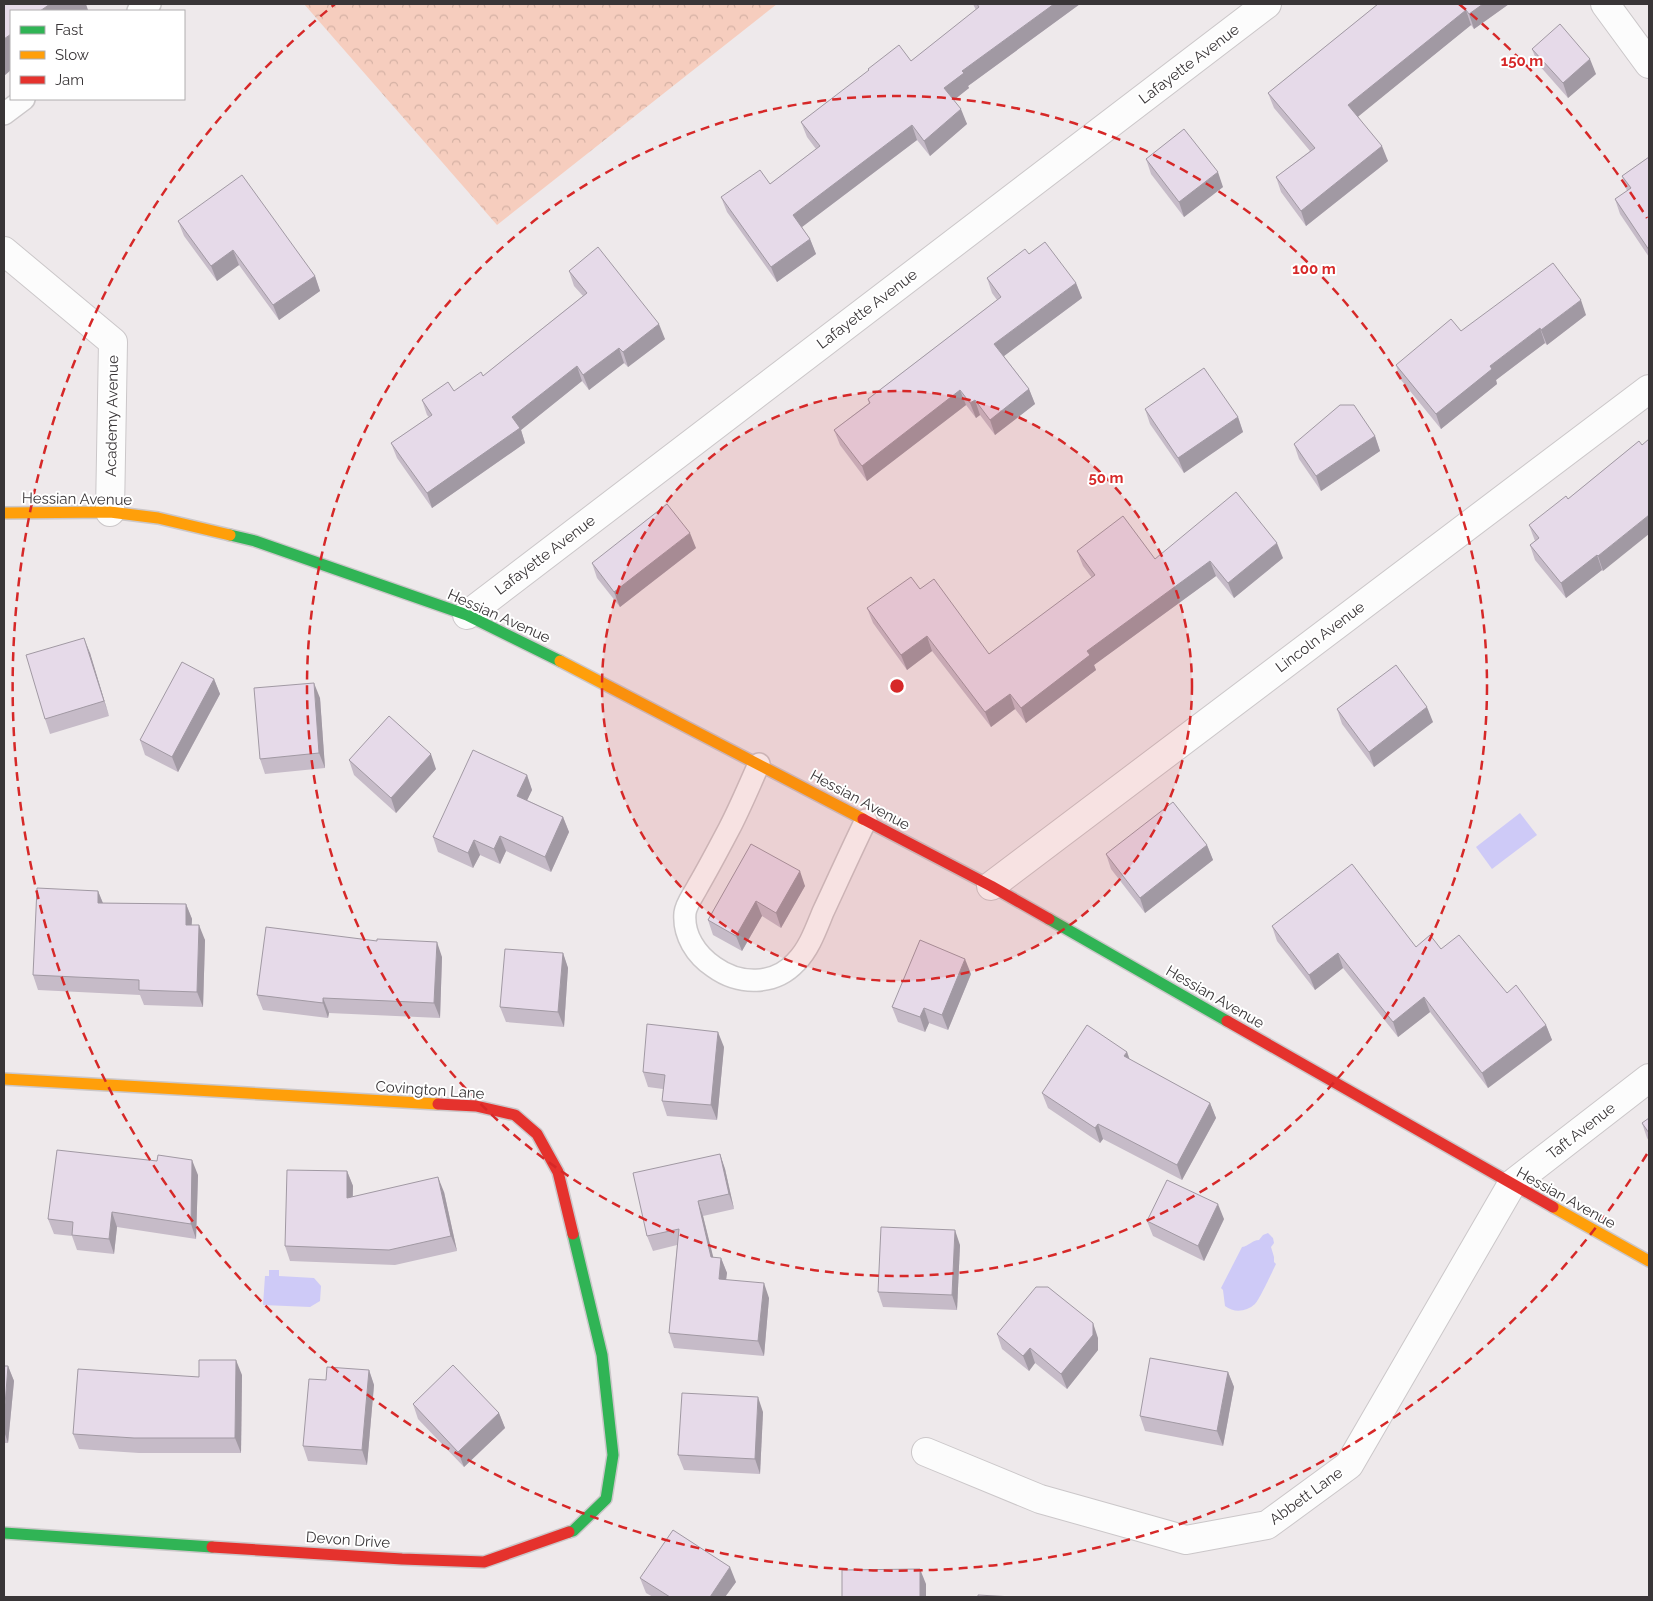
<svg xmlns="http://www.w3.org/2000/svg" width="1653" height="1601" font-family="Raleway,sans-serif">
<defs>
<pattern id="forest-crowns" width="20" height="18" patternUnits="userSpaceOnUse" patternTransform="scale(1.25)"><rect width="20" height="18" fill="#f6cdbe"/><path d="M2 6a3 3 0 1 1 6 0M12 15a3 3 0 1 1 6 0" fill="none" stroke="#d4b1a4"/></pattern>
</defs>
<rect width="100%" height="100%" fill="#eee9eb"/>
<polygon fill="url(#forest-crowns)" points="304,4 777,4 497,225"/>
<g fill="#cecaf7">
<polygon points="1520,813 1537,835 1492,869 1476,847"/>
<path d="M 1268,1233 L 1273,1238 L 1274,1243 L 1271,1247 L 1274,1257 L 1274,1262 L 1276,1264 C 1272,1272 1260,1299 1255,1304 C 1246,1312 1234,1313 1225,1306 L 1223,1290 L 1221,1288 L 1242,1247 C 1249,1246 1252,1240 1259,1240 L 1263,1235 Z"/>
<polygon points="269,1270 279,1270 279,1276 314,1278 321,1286 320,1301 310,1307 263,1305 265,1276 269,1276"/>
</g>
<g fill="none" stroke-linecap="round" stroke-linejoin="round">
<defs>
<g id="lane">
<polyline points="138,11 150,4"/>
<polyline points="4,114 24,99"/>
<path d="M 759,764 C 749,786 740,808 729,829 C 719,848 709,867 698,886 C 694,894 686,904 685,913 C 683,935 696,955 714,967 C 739,985 774,986 796,962 C 809,949 816,929 823,912 C 837,882 851,851 866,820"/>
</g>
<g id="street">
<polyline points="1605,4 1649,64"/>
<polyline points="4,251 113,342 110,512"/>
<polyline points="467,615 1267,4"/>
<polyline points="991,886 1649,389"/>
<polyline points="926,1452 1040,1499 1186,1540 1267,1525 1349,1465 1512,1184 1649,1078"/>
</g>
<g id="fast">
<polyline points="230,535 255,541 467,615 560,661"/>
<polyline points="1049,919 1227,1021"/>
<polyline points="569,1532 573,1531 606,1499 613,1455 602,1355 573,1234"/>
<polyline points="4,1533 212,1547"/>
</g>
<g id="slow">
<polyline points="4,513 110,512 158,518 230,535"/>
<polyline points="560,661 863,819"/>
<polyline points="4,1079 438,1104"/>
<polyline points="1553,1207 1649,1261"/>
</g>
<g id="jam">
<polyline points="863,819 991,886 1049,919"/>
<polyline points="1227,1021 1553,1207"/>
<polyline points="438,1104 476,1106 515,1115 537,1134 558,1172 573,1234"/>
<polyline points="212,1547 402,1559 484,1562 569,1532"/>
</g>
</defs>
<use href="#lane" stroke="#cbc7c9" stroke-width="24"/>
<use href="#street" stroke="#cbc7c9" stroke-width="30"/>
<use href="#fast" stroke="#cbc7c9" stroke-width="14"/>
<use href="#slow" stroke="#cbc7c9" stroke-width="14"/>
<use href="#jam" stroke="#cbc7c9" stroke-width="14"/>
<use href="#lane" stroke="#fcfcfc" stroke-width="21"/>
<use href="#street" stroke="#fcfcfc" stroke-width="28"/>
<use href="#fast" stroke="#30b455" stroke-width="11"/>
<use href="#slow" stroke="#ff9f0a" stroke-width="11"/>
<use href="#jam" stroke="#e5322d" stroke-width="11"/>
</g>
<g fill="#c6bbc8">
<polygon points="973,4 1080,4 968,86 969,88 954,100 967,124 930,156 917,140 802,227 810,239 816,254 777,282 727,212 721,197 770,184 816,149 807,137 801,122 869,71 868,69 911,61 976,10"/>
<polygon points="1378,4 1509,4 1474,29 1471,25 1358,116 1388,161 1306,226 1281,192 1276,177 1310,151 1274,108 1268,93"/>
<polygon points="1532,49 1596,74 1568,98 1538,64"/>
<polygon points="1649,157 1649,257 1620,214 1615,199 1627,191 1622,176"/>
<polygon points="1146,159 1223,187 1184,217 1151,174"/>
<polygon points="178,221 315,276 320,291 279,320 239,265 217,281 184,236"/>
<polygon points="1029,254 1076,283 1082,298 1004,356 1029,389 1035,404 995,435 980,415 976,418 966,405 867,481 840,445 834,430 869,403 868,399 997,300 992,293 987,278"/>
<polygon points="569,271 665,339 628,367 624,363 589,390 582,381 521,430 525,443 432,508 397,458 391,443 429,417 427,415 422,400 454,391 483,376 583,296 574,286"/>
<polygon points="1586,315 1547,345 1545,343 1496,380 1497,384 1441,429 1401,380 1396,365 1461,331"/>
<polygon points="1145,409 1238,417 1243,432 1184,473 1150,424"/>
<polygon points="1375,436 1380,451 1321,491 1299,459 1294,444"/>
<polygon points="1639,441 1603,571 1602,570 1566,598 1535,560 1530,545 1535,541 1529,525 1568,499"/>
<polygon points="696,548 620,607 597,578 592,563"/>
<polygon points="1077,551 1155,559 1283,558 1234,598 1216,576 1094,665 1096,670 1026,723 1015,709 991,727 932,651 907,670 873,623 867,608 920,589 989,654 1092,578 1083,566"/>
<polygon points="90,653 109,716 50,734 45,719"/>
<polygon points="214,679 220,694 178,772 145,755 140,740"/>
<polygon points="320,698 325,768 265,774 260,759"/>
<polygon points="1337,709 1433,722 1374,767 1342,724"/>
<polygon points="349,760 436,769 396,813 354,775"/>
<polygon points="527,775 532,790 527,800 563,817 569,832 551,872 506,851 500,864 480,855 473,868 438,852 433,837"/>
<polygon points="751,844 805,886 781,928 762,916 742,951 713,935 708,920"/>
<polygon points="1207,845 1213,860 1145,913 1111,869 1106,854"/>
<polygon points="98,891 103,903 186,904 192,919 191,925 205,940 203,1007 144,1005 140,995 38,990 33,975"/>
<polygon points="1272,926 1416,947 1441,949 1507,993 1546,1025 1552,1040 1488,1088 1430,1012 1398,1037 1343,968 1315,990 1277,941"/>
<polygon points="563,953 568,968 564,1027 506,1022 500,1007"/>
<polygon points="442,957 440,1018 329,1013 328,1018 263,1010 257,995"/>
<polygon points="971,974 948,1030 929,1023 925,1032 898,1022 892,1007"/>
<polygon points="724,1047 717,1120 667,1116 662,1101 663,1089 648,1087 643,1072"/>
<polygon points="1127,1052 1130,1060 1210,1103 1216,1118 1182,1180 1103,1139 1100,1143 1048,1108 1042,1093"/>
<polygon points="1649,1118 1649,1141 1647,1138 1642,1123"/>
<polygon points="720,1154 725,1169 734,1209 703,1216 713,1258 721,1258 727,1273 726,1280 769,1298 764,1356 674,1348 669,1333 677,1245 653,1251 647,1236"/>
<polygon points="347,1171 353,1186 353,1197 444,1192 457,1251 395,1265 290,1261 285,1246"/>
<polygon points="198,1175 196,1239 117,1227 114,1254 77,1250 72,1236 54,1234 48,1219"/>
<polygon points="1224,1219 1204,1261 1153,1236 1147,1221"/>
<polygon points="960,1245 957,1310 883,1307 878,1292"/>
<polygon points="997,1334 1098,1338 1098,1350 1067,1389 1035,1363 1029,1371 1002,1349"/>
<polygon points="4,1366 8,1366 14,1381 8,1443 4,1443"/>
<polygon points="369,1370 374,1385 367,1465 308,1461 303,1446 326,1380"/>
<polygon points="1228,1372 1234,1387 1223,1446 1145,1431 1140,1416"/>
<polygon points="242,1375 241,1453 139,1453 79,1449 73,1434 199,1377"/>
<polygon points="413,1404 499,1413 505,1428 464,1467 418,1419"/>
<polygon points="763,1412 760,1474 684,1470 678,1455"/>
<polygon points="640,1578 736,1582 725,1597 653,1597 646,1593"/>
</g>
<g fill="#a199a3">
<polygon points="50,4 86,4 88,10 87,11 40,11"/>
<polygon points="1054,4 1080,4 968,86 969,88 950,103 944,88 962,71"/>
<polygon points="1483,4 1509,4 1474,29 1469,14"/>
<polygon points="1466,10 1471,25 1354,120 1348,105"/>
<polygon points="11,34 11,70 4,76 4,39"/>
<polygon points="1590,59 1596,74 1568,98 1563,83"/>
<polygon points="961,109 967,124 930,156 924,141"/>
<polygon points="912,125 917,140 798,230 793,215"/>
<polygon points="1382,146 1388,161 1306,226 1301,211"/>
<polygon points="1218,172 1223,187 1184,217 1179,202"/>
<polygon points="810,239 816,254 777,282 771,267"/>
<polygon points="233,250 239,265 217,281 211,266"/>
<polygon points="315,276 320,291 279,320 273,305"/>
<polygon points="1076,283 1082,298 1000,359 994,344"/>
<polygon points="1581,300 1586,315 1547,345 1541,330"/>
<polygon points="659,324 665,339 628,367 623,352"/>
<polygon points="1540,328 1545,343 1496,380 1497,384 1441,429 1436,414 1490,366"/>
<polygon points="619,348 624,363 589,390 583,375"/>
<polygon points="577,366 582,381 521,430 525,443 432,508 427,493 512,417"/>
<polygon points="1029,389 1035,404 995,435 990,420"/>
<polygon points="960,390 966,405 867,481 862,466"/>
<polygon points="975,400 980,415 976,418 970,403"/>
<polygon points="1238,417 1243,432 1184,473 1178,458"/>
<polygon points="1375,436 1380,451 1321,491 1316,476"/>
<polygon points="1649,515 1649,534 1603,571 1598,556"/>
<polygon points="690,533 696,548 620,607 614,592"/>
<polygon points="1277,543 1283,558 1234,598 1228,583"/>
<polygon points="1597,555 1602,570 1566,598 1561,583"/>
<polygon points="1210,561 1216,576 1094,665 1096,670 1026,723 1021,708 1087,651"/>
<polygon points="927,636 932,651 907,670 901,655"/>
<polygon points="84,638 90,653 109,716 104,701"/>
<polygon points="214,679 220,694 178,772 172,757"/>
<polygon points="314,683 320,698 325,768 319,753"/>
<polygon points="1010,694 1015,709 991,727 985,712"/>
<polygon points="1427,707 1433,722 1374,767 1369,752"/>
<polygon points="431,754 436,769 396,813 391,798"/>
<polygon points="527,775 532,790 522,811 517,796"/>
<polygon points="563,817 569,832 551,872 545,857"/>
<polygon points="500,836 506,851 500,864 494,849"/>
<polygon points="474,840 480,855 473,868 468,853"/>
<polygon points="1207,845 1213,860 1145,913 1140,898"/>
<polygon points="800,871 805,886 781,928 776,913"/>
<polygon points="98,891 104,906 98,903"/>
<polygon points="756,901 762,916 742,951 736,936"/>
<polygon points="186,904 192,919 191,940 186,925"/>
<polygon points="199,925 205,940 203,1007 197,992"/>
<polygon points="437,942 442,957 440,1018 434,1003"/>
<polygon points="563,953 568,968 564,1027 558,1012"/>
<polygon points="1338,953 1343,968 1315,990 1309,975"/>
<polygon points="965,959 971,974 948,1030 942,1015"/>
<polygon points="1424,997 1430,1012 1398,1037 1393,1022"/>
<polygon points="323,998 329,1013 328,1018 323,1003"/>
<polygon points="924,1008 929,1023 925,1032 920,1017"/>
<polygon points="1546,1025 1552,1040 1488,1088 1482,1073"/>
<polygon points="718,1032 724,1047 717,1120 711,1105"/>
<polygon points="1127,1052 1132,1067 1124,1056"/>
<polygon points="1210,1103 1216,1118 1182,1180 1177,1165"/>
<polygon points="1098,1124 1103,1139 1100,1143 1095,1128"/>
<polygon points="720,1154 725,1169 734,1209 729,1194"/>
<polygon points="192,1160 198,1175 196,1239 191,1224"/>
<polygon points="347,1171 353,1186 352,1213 347,1198"/>
<polygon points="438,1177 444,1192 457,1251 451,1236"/>
<polygon points="698,1201 703,1216 717,1272 711,1257"/>
<polygon points="1218,1204 1224,1219 1204,1261 1198,1246"/>
<polygon points="112,1212 117,1227 114,1254 109,1239"/>
<polygon points="955,1230 960,1245 957,1310 952,1295"/>
<polygon points="721,1258 727,1273 724,1294 719,1279"/>
<polygon points="764,1283 769,1298 764,1356 758,1341"/>
<polygon points="1093,1323 1098,1338 1098,1350 1067,1389 1061,1374"/>
<polygon points="1030,1348 1035,1363 1029,1371 1023,1356"/>
<polygon points="236,1360 242,1375 241,1453 235,1438"/>
<polygon points="8,1366 14,1381 8,1443 4,1431 4,1418"/>
<polygon points="369,1370 374,1385 367,1465 362,1450"/>
<polygon points="1228,1372 1234,1387 1223,1446 1217,1431"/>
<polygon points="758,1397 763,1412 760,1474 755,1459"/>
<polygon points="499,1413 505,1428 464,1467 458,1452"/>
<polygon points="730,1567 736,1582 725,1597 710,1597"/>
<polygon points="920,1569 926,1584 926,1597 920,1597"/>
</g>
<g fill="#e6dae9" stroke="#a199a3">
<polygon points="4,4 50,4 40,11 11,11 11,34 4,39"/>
<polygon points="977,4 1054,4 962,71 964,73 944,88 961,109 924,141 912,125 793,215 810,239 771,267 721,197 760,170 770,184 820,146 801,122 869,70 868,69 899,45 911,61 979,7"/>
<polygon points="1378,4 1483,4 1469,14 1466,10 1348,105 1382,146 1301,211 1276,177 1315,148 1268,93"/>
<polygon points="1560,24 1590,59 1563,83 1532,49"/>
<polygon points="1184,129 1218,172 1179,202 1146,159"/>
<polygon points="1649,157 1649,250 1615,199 1631,188 1622,176"/>
<polygon points="242,175 315,276 273,305 233,250 211,266 178,221"/>
<polygon points="1045,242 1076,283 994,344 1029,389 990,420 975,400 970,403 960,390 862,466 834,430 870,403 868,399 1001,297 987,278 1025,249 1029,254"/>
<polygon points="598,247 659,324 623,352 619,348 583,375 577,366 512,417 520,428 427,493 391,443 432,415 422,400 448,382 454,391 481,372 483,376 587,293 569,271"/>
<polygon points="1553,263 1581,300 1541,330 1540,328 1490,366 1492,369 1436,414 1396,365 1451,319 1461,331"/>
<polygon points="1204,368 1238,417 1178,458 1145,409"/>
<polygon points="1340,405 1354,405 1375,436 1316,476 1294,444"/>
<polygon points="1649,439 1649,515 1598,556 1597,555 1561,583 1530,545 1539,538 1529,525 1566,496 1568,499 1639,441 1642,445"/>
<polygon points="1236,492 1277,543 1228,583 1210,561 1087,651 1090,655 1021,708 1010,694 985,712 927,636 901,655 867,608 911,577 920,589 934,579 989,654 1095,575 1077,551 1123,516 1155,559"/>
<polygon points="667,504 690,533 614,592 592,563"/>
<polygon points="84,638 104,701 45,719 26,655"/>
<polygon points="182,662 214,679 172,757 140,740"/>
<polygon points="1396,665 1427,707 1369,752 1337,709"/>
<polygon points="314,683 319,753 260,759 254,688"/>
<polygon points="389,716 431,754 391,798 349,760"/>
<polygon points="473,750 527,775 517,796 563,817 545,857 500,836 494,849 474,840 468,853 433,837"/>
<polygon points="1173,802 1207,845 1140,898 1106,854"/>
<polygon points="751,844 800,871 776,913 756,901 736,936 708,920"/>
<polygon points="1352,864 1416,947 1430,935 1441,949 1459,935 1507,993 1516,985 1546,1025 1482,1073 1424,997 1393,1022 1338,953 1309,975 1272,926"/>
<polygon points="37,888 98,891 98,903 186,904 186,925 199,925 197,992 139,990 139,980 33,975"/>
<polygon points="266,927 377,941 377,939 437,942 434,1003 323,998 323,1003 257,995"/>
<polygon points="920,940 965,959 942,1015 924,1008 920,1017 892,1007"/>
<polygon points="505,949 563,953 558,1012 500,1007"/>
<polygon points="647,1024 718,1032 711,1105 662,1101 665,1075 643,1072"/>
<polygon points="1087,1025 1127,1052 1124,1056 1210,1103 1177,1165 1098,1124 1095,1128 1042,1093"/>
<polygon points="1649,1118 1649,1133 1642,1123"/>
<polygon points="57,1150 157,1161 158,1155 192,1160 191,1224 112,1212 109,1239 72,1235 73,1222 48,1219"/>
<polygon points="720,1154 729,1194 698,1201 711,1257 721,1258 719,1279 764,1283 758,1341 669,1333 679,1229 647,1236 633,1173"/>
<polygon points="287,1170 347,1171 347,1198 438,1177 451,1236 389,1250 285,1246"/>
<polygon points="1167,1180 1218,1204 1198,1246 1147,1221"/>
<polygon points="881,1227 955,1230 952,1295 878,1292"/>
<polygon points="1036,1287 1048,1287 1093,1323 1093,1335 1061,1374 1030,1348 1023,1356 997,1334"/>
<polygon points="1150,1358 1228,1372 1217,1431 1140,1416"/>
<polygon points="199,1360 236,1360 235,1438 134,1438 73,1434 78,1369 199,1377"/>
<polygon points="453,1365 499,1413 458,1452 413,1404"/>
<polygon points="4,1366 8,1366 4,1418"/>
<polygon points="327,1367 369,1370 362,1450 303,1446 309,1379 326,1380"/>
<polygon points="682,1393 758,1397 755,1459 678,1455"/>
<polygon points="673,1530 730,1567 710,1597 670,1597 640,1578"/>
<polygon points="920,1569 920,1597 842,1597 842,1570"/>
<polygon points="978,1595 1013,1597 978,1597"/>
</g>
<circle cx="897" cy="686" r="295" fill="#d62828" fill-opacity=".12"/>
<g fill="none" stroke="#d62828" stroke-width="2.5" stroke-dasharray="9 6">
<circle cx="897" cy="686" r="295"/>
<circle cx="897" cy="686" r="590"/>
<path d="M1647 1154A884 884 0 1 1 335 4M1459 4A884 884 0 0 1 1647 218"/>
</g>
<g text-anchor="middle" dominant-baseline="central" stroke-width="4" stroke-linejoin="round" paint-order="stroke">
<g font-size="15" fill="#393537" stroke="#fff">
<text transform="translate(1189 64) rotate(-37)">Lafayette Avenue</text>
<text transform="translate(867 309) rotate(-37)">Lafayette Avenue</text>
<text transform="translate(112 416) rotate(-89)">Academy Avenue</text>
<text transform="translate(77 499) rotate(1)">Hessian Avenue</text>
<text transform="translate(545 555) rotate(-37)">Lafayette Avenue</text>
<text transform="translate(499 616) rotate(24)">Hessian Avenue</text>
<text transform="translate(1320 637) rotate(-37)">Lincoln Avenue</text>
<text transform="translate(860 800) rotate(28)">Hessian Avenue</text>
<text transform="translate(1215 997) rotate(30)">Hessian Avenue</text>
<text transform="translate(430 1090) rotate(4)">Covington Lane</text>
<text transform="translate(1581 1131) rotate(-38)">Taft Avenue</text>
<text transform="translate(1566 1198) rotate(29)">Hessian Avenue</text>
<text transform="translate(1306 1496) rotate(-36)">Abbett Lane</text>
<text transform="translate(348 1540) rotate(4)">Devon Drive</text>
</g>
</g>
<circle cx="897" cy="686" r="8" fill="#d62828" stroke="#fff" stroke-width="2.5"/>
<g font-size="15" text-anchor="middle" font-weight="bold" fill="#d62828" stroke="#fff" stroke-width="4" stroke-linejoin="round" paint-order="stroke">
<text x="1522" y="66">150 m</text>
<text x="1314" y="274">100 m</text>
<text x="1106" y="483">50 m</text>
</g>
<rect width="1653" height="1601" fill="none" stroke="#393537" stroke-width="10"/>
<rect x="10" y="10" width="175" height="90" fill="#ffffff" stroke="#b0aeaf"/>
<rect x="20" y="26" width="25" height="8" fill="#30b455" stroke="#b0aeaf"/>
<text x="55" y="35" font-size="15" fill="#393537">Fast</text>
<rect x="20" y="51" width="25" height="8" fill="#ff9f0a" stroke="#b0aeaf"/>
<text x="55" y="60" font-size="15" fill="#393537">Slow</text>
<rect x="20" y="76" width="25" height="8" fill="#e5322d" stroke="#b0aeaf"/>
<text x="55" y="85" font-size="15" fill="#393537">Jam</text>
</svg>
